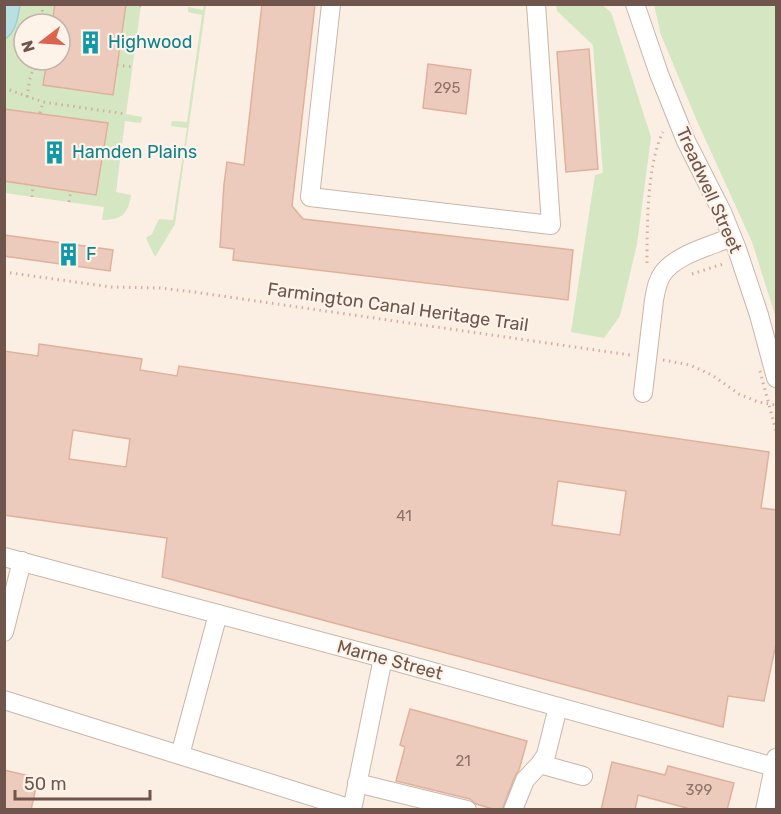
<svg xmlns="http://www.w3.org/2000/svg" width="781" height="814" font-family="Rubik,sans-serif">
<rect width="100%" height="100%" fill="#faefe2"/>
<g fill="#d4e6c2">
<path d="M 5,5 L 55,5 L 52,24 L 24,24 L 24,60 L 47,60 L 44,85 L 112,95 L 126,5 L 141,5 L 126,114 L 142,117 L 141,123 L 125,121 L 116,192 L 131,195 C 128,214 122,220 102,220 L 104,207 L 5,193 L 5,181 L 33,185 L 108,123 L 5,109 Z"/>
<polygon points="204,5 206,5 175,224 155,257 146,238 152,234 159,219 173,220 187,128 171,126 172,121 187,122 202,15 188,12 188,7 203,10"/>
<polygon points="556,5 602,5 611,12 651,137 637,244 620,316 604,338 571,332 595,175 603,173 593,45 557,11"/>
<polygon points="654,5 776,5 776,318 752,242 697,121 661,35"/>
</g>
<path fill="#b8dfe2" stroke="#9fcfd3" stroke-width="1.5" d="M 5,4 L 20,5 C 18,18 16,32 5,39 Z"/>
<g fill="#edcbbc" stroke="#dfb19d" stroke-width="1.5" fill-rule="evenodd">
<polygon points="55,4 126,4 113,95 43,85 47,60 60,60 60,24 52,24"/>
<polygon points="262,4 315,4 292,206 303,219 573,250 568,300 233,260 234,249 220,247 224,184 227,162 244,165"/>
<polygon points="589,49 598,169 566,172 557,52"/>
<polygon points="428,64 471,70 466,114 423,108"/>
<polygon points="4,109 108,123 96,195 4,181"/>
<polygon points="4,235 113,250 110,271 4,256"/>
<path d="M 39,344 L 142,359 L 140,370 L 177,376 L 179,366 L 769,452 L 761,508 L 777,510 L 777,639 L 764,701 L 728,696 L 723,727 L 162,577 L 167,538 L 4,515 L 4,351 L 38,356 ZM 73,430 L 130,439 L 126,467 L 69,459 ZM 558,481 L 626,491 L 620,535 L 552,525 Z"/>
<polygon points="410,709 527,741 519,770 515,776 502,810 496,810 476,804 470,799 396,781 405,747 400,745"/>
<polygon points="612,762 665,775 668,766 734,783 727,810 694,810 638,795 635,810 601,810"/>
<polygon points="4,770 38,778 31,810 4,810"/>
</g>
<g fill="none" stroke-linecap="round" stroke-linejoin="round">
<defs>
<g id="minor">
<polyline points="331,4 310,197 551,225 536,4"/>
<polyline points="635,4 659,74 686,141 722,212 737,249 759,315 776,378"/>
<path d="M 643,393 L 654,300 C 656,290 657,281 663,273 C 677,254 711,246 732,237"/>
<polyline points="4,557 383,658 774,767"/>
<polyline points="4,632 22,561"/>
<polyline points="4,700 352,809"/>
<polyline points="180,755 218,614"/>
<polyline points="540,764 583,776"/>
<polyline points="357,783 467,810"/>
<polyline points="352,810 383,658"/>
<polyline points="513,810 525,780 540,764 546,755 558,707"/>
<polyline points="765,810 776,758"/>
</g>
</defs>
<use href="#minor" stroke="#c9b6aa" stroke-width="20"/>
<g stroke="#d2af9f" stroke-width="3" stroke-dasharray="1.5 4.5" stroke-linecap="butt">
<polyline points="42,4 43,24"/>
<polyline points="134,4 141,6"/>
<polyline points="117,65 133,67"/>
<polyline points="4,88 43,102 126,114"/>
<polyline points="27,97 30,78 37,60"/>
<polyline points="40,113 43,102"/>
<polyline points="32,197 33,185"/>
<polyline points="69,202 71,191"/>
<path d="M 647,263 C 647,227 647,163 663,132"/>
<polyline points="4,272 111,287 160,288 194,292 630,355"/>
<polyline points="692,274 723,264"/>
<polyline points="663,360 690,365 712,375 739,394 758,402 776,405"/>
</g>
<use href="#minor" stroke="#fff" stroke-width="18"/>
<polyline stroke="#d2af9f" stroke-width="3" stroke-dasharray="1.5 4.5" stroke-linecap="butt" points="760,371 776,431"/>
</g>
<defs>
<symbol id="building-bare" viewBox="-9 -9 18 18"><path d="M-4-6H4V6H1V3H-1V6H-4ZM-2.5-4.3h1.7v1.8h-1.7ZM.8-4.3h1.7v1.8H.8ZM-2.5-1h1.7V.8h-1.7ZM.8-1h1.7V.8H.8Z" fill="#0f9aa8" stroke="#fdf3e8" stroke-width="2.5" paint-order="stroke"/></symbol>
</defs>
<g fill-rule="evenodd">
<use href="#building-bare" x="74" y="26" width="33" height="33"/>
<use href="#building-bare" x="38" y="136" width="33" height="33"/>
<use href="#building-bare" x="52" y="238" width="33" height="33"/>
</g>
<g text-anchor="middle" dominant-baseline="central" stroke-width="4.5" stroke-linejoin="round" paint-order="stroke">
<g font-size="15" fill="#8e7267">
<text x="447" y="88">295</text>
<text x="404" y="516">41</text>
<text x="463" y="761">21</text>
<text x="699" y="790">399</text>
</g>
<g font-size="18" fill="#0d838f" stroke="#fdf3e8" text-anchor="start">
<text x="108" y="42">Highwood</text>
<text x="72" y="152">Hamden Plains</text>
<text x="86" y="254">F</text>
</g>
<g font-size="18" fill="#6f554b" stroke="#fdf3e8">
<text transform="translate(709 190) rotate(66)">Treadwell Street</text>
<text transform="translate(398 307) rotate(8)">Farmington Canal Heritage Trail</text>
<text transform="translate(390 660) rotate(15)">Marne Street</text>
</g>
</g>
<rect width="781" height="814" fill="none" stroke="#6f554b" stroke-width="12"/>
<g transform="translate(42 42) rotate(253)"><circle r="28" fill="#fdf3e8" stroke="#c4b4a9" stroke-width="1.5"/>
<path d="M0-4.5L10 22L0 15L-10 22Z" fill="#db6350"/>
<text y="-9" font-size="16" font-weight="bold" text-anchor="middle" fill="#6f554b">N</text>
</g>
<path d="M15 790v9h135v-9" fill="none" stroke="#6f554b" stroke-width="3"/>
<text x="24" y="790" font-size="18" fill="#6f554b" stroke="#fdf3e8" stroke-width="4.5" paint-order="stroke">50 m</text>
</svg>
